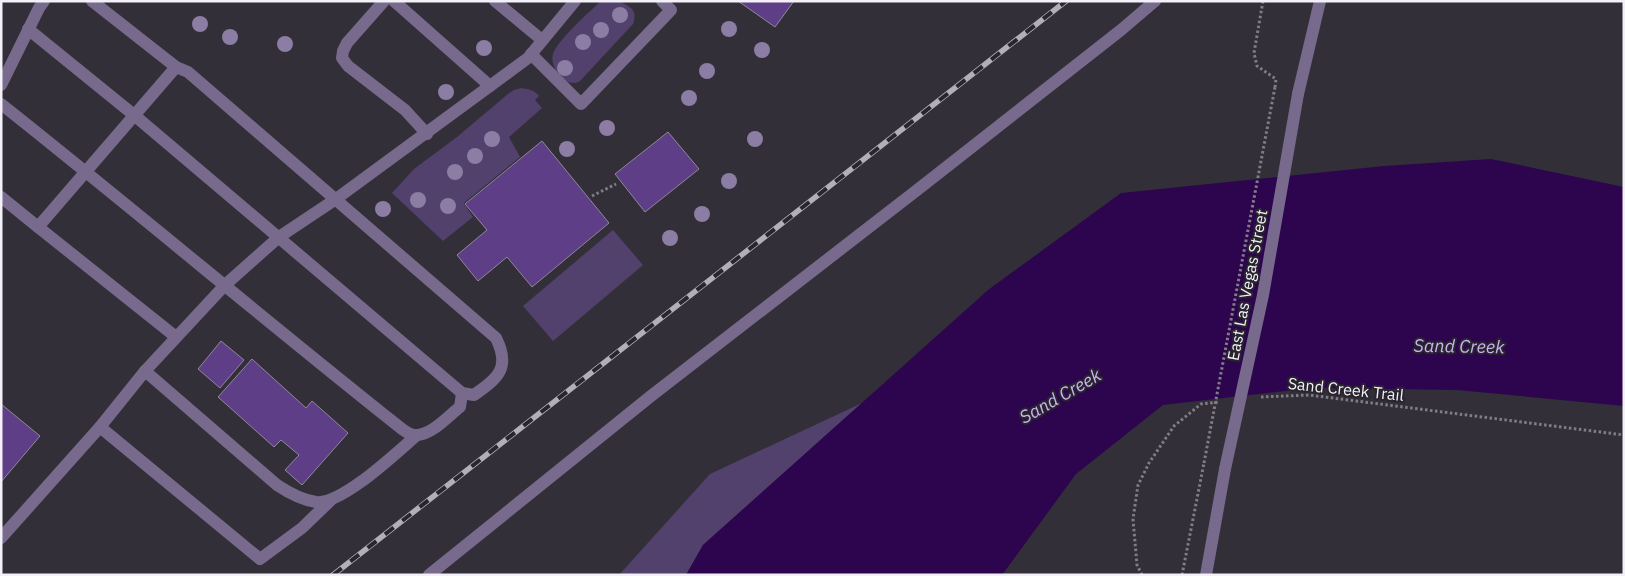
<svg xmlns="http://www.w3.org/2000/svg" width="1625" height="576" font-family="'IBM Plex Sans',sans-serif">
<rect width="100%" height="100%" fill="#332f39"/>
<g fill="#53416d">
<path d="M 619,1 C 631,7 638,10 633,24 L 580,81 C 566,90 549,67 553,54 C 557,41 589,12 600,2 Z"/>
<path d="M 521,88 C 528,89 534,90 539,96 L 535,100 L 542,108 L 509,137 L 520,157 L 465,202 L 464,204 L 473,217 L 443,241 L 392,193 L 414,169 L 457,137 L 508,94 L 514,90 Z"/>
<polygon points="613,230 643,265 553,341 523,306"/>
<polygon points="862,403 703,545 686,575 619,575 710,474"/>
</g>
<polygon fill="#2d054f" points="1491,159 1624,187 1624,406 1457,390 1310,388 1163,405 1076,474 1002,575 686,575 703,545 988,290 1121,193 1384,166"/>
<g fill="#5f3e88" stroke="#8e8996">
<polygon points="738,1 794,1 775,27"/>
<polygon points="668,132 699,169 645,212 615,174"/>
<polygon points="542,141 609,223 532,287 507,257 478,281 457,255 487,230 465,204"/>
<polygon points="221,341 244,360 220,388 198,369"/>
<polygon points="252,359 306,408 312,401 348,433 302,485 285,470 299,455 281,440 274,447 218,397"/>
<polygon points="1,404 40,436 1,482"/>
</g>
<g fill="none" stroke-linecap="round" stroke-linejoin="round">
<g stroke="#807d85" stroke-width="3" stroke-dasharray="2.5 2.5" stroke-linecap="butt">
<polyline points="1263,1 1254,53 1257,66 1276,79 1275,87"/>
<polyline points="592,196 616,184"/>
<polyline points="1261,397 1309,395 1624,435"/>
<polyline points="1142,575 1137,565 1133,519 1138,485 1149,463 1174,426 1201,404 1220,402"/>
<polyline points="1182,575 1204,463"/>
</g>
<g stroke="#776a8c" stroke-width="12">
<polyline points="384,1 347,43 343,51 342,58 348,66 405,110 427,134"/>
<polyline points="394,1 490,86"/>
<polyline points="495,1 542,40"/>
<path d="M 28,29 L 134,115 L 462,393 L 474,395 C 498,378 511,368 496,338 L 188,72 L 176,67 L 92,1"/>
<polyline points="531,54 581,104 671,10 662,1"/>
<polyline points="1,85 39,8 44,1"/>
<polyline points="1298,94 1320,1"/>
<path d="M 1,104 C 136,211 267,322 402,429 C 407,432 411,436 417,435 C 433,434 448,416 460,407 L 462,393"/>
<polyline points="1,197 38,227 176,67"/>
<polyline points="38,227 176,337"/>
<path d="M 145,371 L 277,485 C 289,493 302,500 316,502 C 342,505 397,452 417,435"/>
<polyline points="100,427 260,559 302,528 331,500"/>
<polyline points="1,538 100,427 145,371 225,285 279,237 336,199 528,58 575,1"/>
<polyline points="429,575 651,396 921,187 1121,30 1155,1"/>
<polyline points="1206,575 1225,469"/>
</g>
<defs>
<polyline id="rail" points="333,575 1066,1"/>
</defs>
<use href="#rail" stroke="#b3afb7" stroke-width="5.5"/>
<use href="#rail" stroke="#29252f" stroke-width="4" stroke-dasharray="11" stroke-linecap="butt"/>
<polyline stroke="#807d85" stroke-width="3" stroke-dasharray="2.5 2.5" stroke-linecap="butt" points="1204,463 1275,87"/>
<polyline stroke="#776a8c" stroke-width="12" points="1225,469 1263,295 1298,94"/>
</g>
<g fill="#8c7da4">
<circle cx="620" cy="15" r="8"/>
<circle cx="200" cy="24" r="8"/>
<circle cx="729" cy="29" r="8"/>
<circle cx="601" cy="30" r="8"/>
<circle cx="230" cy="37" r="8"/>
<circle cx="583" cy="42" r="8"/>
<circle cx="285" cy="44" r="8"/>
<circle cx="484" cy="48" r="8"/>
<circle cx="762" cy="50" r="8"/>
<circle cx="565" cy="68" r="8"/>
<circle cx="707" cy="71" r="8"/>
<circle cx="446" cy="92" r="8"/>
<circle cx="689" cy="98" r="8"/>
<circle cx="607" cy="128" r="8"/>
<circle cx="492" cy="139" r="8"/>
<circle cx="755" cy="139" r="8"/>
<circle cx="567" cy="149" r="8"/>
<circle cx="475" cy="156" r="8"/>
<circle cx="455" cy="172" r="8"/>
<circle cx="729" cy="181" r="8"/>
<circle cx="418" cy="200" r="8"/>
<circle cx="448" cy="206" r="8"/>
<circle cx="383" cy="209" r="8"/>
<circle cx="702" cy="214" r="8"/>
<circle cx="670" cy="238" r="8"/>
</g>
<g text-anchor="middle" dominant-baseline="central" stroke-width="4" stroke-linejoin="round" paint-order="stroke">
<g font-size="16" fill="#f3f0f7" stroke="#29252f">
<text transform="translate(1247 285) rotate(-79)">East Las Vegas Street</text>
<text transform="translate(1346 389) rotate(6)">Sand Creek Trail</text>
</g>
<g font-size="18" font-style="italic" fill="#cab2f1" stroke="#29252f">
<text transform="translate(1459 346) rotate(1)">Sand Creek</text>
<text transform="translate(1060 396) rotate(-30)">Sand Creek</text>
</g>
</g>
<rect width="1625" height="576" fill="none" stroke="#f3f0f7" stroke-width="5"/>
</svg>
